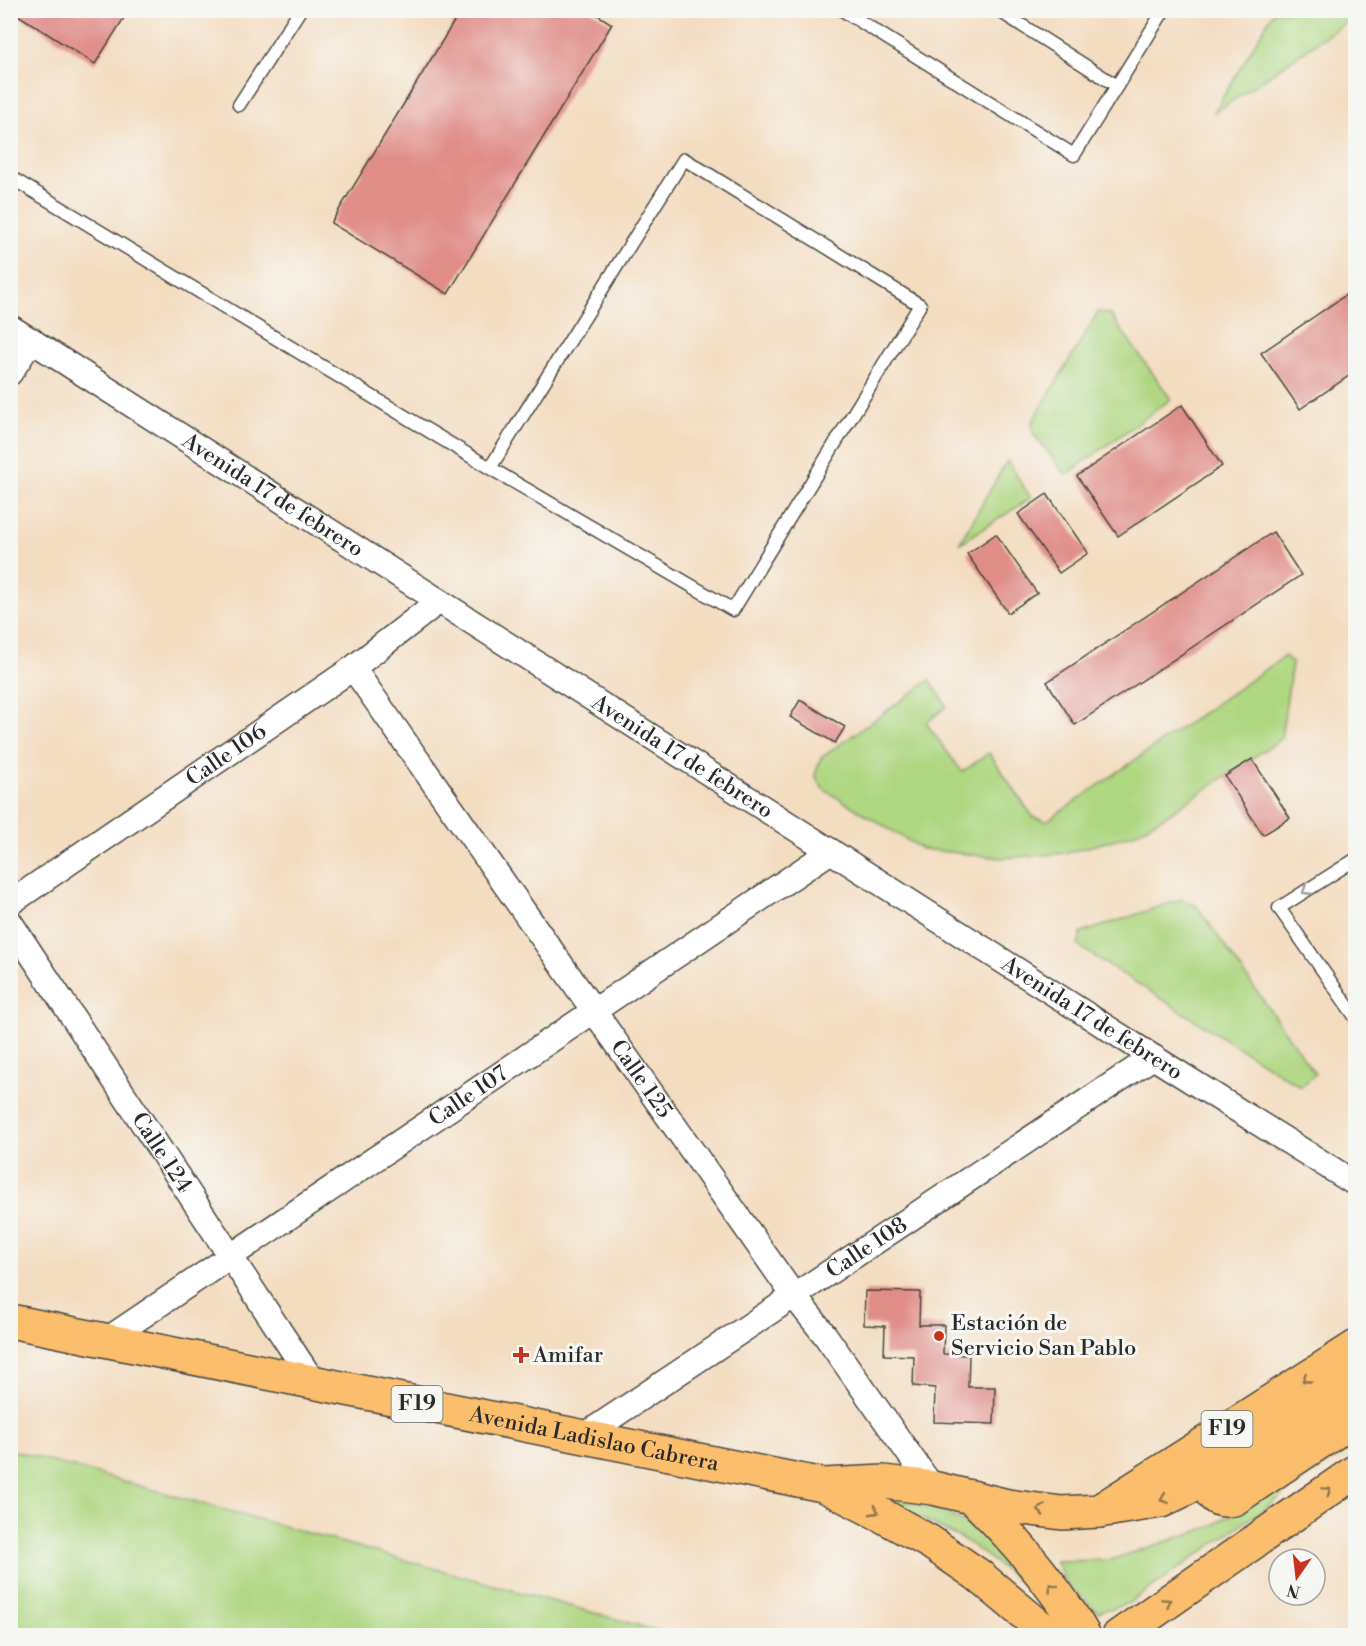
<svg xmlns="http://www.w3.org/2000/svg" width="1366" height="1646" font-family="'Libre Bodoni',serif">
<rect width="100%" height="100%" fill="#f6f6f2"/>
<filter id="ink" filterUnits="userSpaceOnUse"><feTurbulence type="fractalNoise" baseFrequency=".0167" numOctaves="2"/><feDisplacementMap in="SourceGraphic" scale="12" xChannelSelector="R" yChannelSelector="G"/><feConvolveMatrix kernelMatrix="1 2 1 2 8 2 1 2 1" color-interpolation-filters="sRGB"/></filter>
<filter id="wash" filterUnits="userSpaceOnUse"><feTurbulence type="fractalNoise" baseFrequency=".008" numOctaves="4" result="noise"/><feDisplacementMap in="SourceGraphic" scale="24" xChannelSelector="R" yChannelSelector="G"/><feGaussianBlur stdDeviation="1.35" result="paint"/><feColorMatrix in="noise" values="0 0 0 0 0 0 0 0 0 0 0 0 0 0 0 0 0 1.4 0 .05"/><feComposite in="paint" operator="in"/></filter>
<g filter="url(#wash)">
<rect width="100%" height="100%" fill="#f3ddc0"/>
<g fill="#afd782" stroke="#6d8156" stroke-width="1.5">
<polygon points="1274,11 1355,11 1355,16 1213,114"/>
<polygon points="1098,312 1110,314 1171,399 1066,475 1034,435 1032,423"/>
<polygon points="1007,461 1031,498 959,544"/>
<polygon points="1285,656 1292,663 1281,739 1168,814 1133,834 1067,853 1002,858 922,849 823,789 815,775 821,758 930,680 947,706 926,723 962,772 989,753 1033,817 1047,821"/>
<polygon points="1182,899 1196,905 1315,1074 1301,1087 1078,946 1081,933"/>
<polygon points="1355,1436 1355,1445 1129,1603 1098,1612 1067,1584 1055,1561 1110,1560 1210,1527 1256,1501"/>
<polygon points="11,1450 673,1635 11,1635"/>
<path d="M 867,1497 C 941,1500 996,1530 1034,1593 L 968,1542 L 905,1510 Z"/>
</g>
<g id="blocks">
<g fill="#e08c87">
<polygon points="10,10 129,10 95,64"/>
<polygon points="461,10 590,10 612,24 448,294 331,223"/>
<polygon points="1356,288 1356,371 1300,409 1261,353"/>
<polygon points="1182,405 1222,466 1118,536 1077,476"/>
<polygon points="1047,494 1088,553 1059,573 1018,514"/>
<polygon points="1273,532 1301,575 1075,725 1047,682"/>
<polygon points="996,534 1037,593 1008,613 967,554"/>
<polygon points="800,700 845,727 835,743 790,717"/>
<polygon points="1252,759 1290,818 1263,835 1225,776"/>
<polygon points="865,1291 920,1292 919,1325 944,1325 943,1354 969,1355 968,1387 995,1387 994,1424 934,1422 935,1388 913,1386 914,1356 884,1355 885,1326 864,1325"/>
</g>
</g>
</g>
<g filter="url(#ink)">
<use href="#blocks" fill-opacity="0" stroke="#494641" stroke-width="1.5"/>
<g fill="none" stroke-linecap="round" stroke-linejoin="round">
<defs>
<g id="service">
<polyline points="842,10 1074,155 1164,10"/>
<polyline points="998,10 1117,86"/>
<polyline points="239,105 300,10"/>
<polyline points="10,177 490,468 733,610 920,305 684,159 490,468"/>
<polyline points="1356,859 1279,908 1356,1018"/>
</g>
<g id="minor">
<path id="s1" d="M 10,327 L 1153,1057 L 1356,1184"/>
<polyline points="10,373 32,340"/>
<path id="s2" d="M 353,668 L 794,1296 L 825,1335 L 933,1488"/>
<path id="s3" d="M 10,903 L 353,668 L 439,601"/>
<path id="s4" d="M 10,922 L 314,1383"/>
<path id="s5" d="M 105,1341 L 831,851"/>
<path id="s6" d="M 582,1437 L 1153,1057"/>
</g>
<g id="primary">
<path d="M 1210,1477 C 1208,1495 1215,1503 1234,1499 L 1356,1418"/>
<path d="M 972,1497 C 1015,1539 1054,1584 1084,1636"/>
<polyline points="1099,1511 1161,1501 1210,1477 1356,1379"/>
</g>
<g id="trunk">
<path id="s7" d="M 10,1321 L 823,1485 L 884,1482 L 933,1488 L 1008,1506 L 1062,1513 L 1099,1511 L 1356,1347"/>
<polyline points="825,1486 876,1512 930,1542 978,1575 1051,1636"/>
<polyline points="1119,1636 1356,1471"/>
</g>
</defs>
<use href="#service" stroke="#494641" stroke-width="15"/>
<use href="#minor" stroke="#494641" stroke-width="27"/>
<use href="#primary" stroke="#494641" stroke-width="36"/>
<use href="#trunk" stroke="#494641" stroke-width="36"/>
<use href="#service" stroke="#fff" stroke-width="12"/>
<use href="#minor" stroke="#fff" stroke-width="24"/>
<use href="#primary" stroke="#fabe6d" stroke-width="33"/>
<use href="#trunk" stroke="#fabe6d" stroke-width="33"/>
</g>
<defs><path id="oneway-chevron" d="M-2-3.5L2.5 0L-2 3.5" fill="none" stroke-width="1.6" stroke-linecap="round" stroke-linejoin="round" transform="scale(1.5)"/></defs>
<use stroke="#a0a0a0" href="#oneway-chevron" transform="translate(1306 891) rotate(147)"/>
<g stroke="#92744c">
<use href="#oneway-chevron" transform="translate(1306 1379) rotate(147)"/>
<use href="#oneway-chevron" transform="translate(1327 1491) rotate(-35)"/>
<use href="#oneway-chevron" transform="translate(1164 1499) rotate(159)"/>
<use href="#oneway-chevron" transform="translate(1041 1510) rotate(-172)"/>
<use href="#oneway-chevron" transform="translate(875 1511) rotate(28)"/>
<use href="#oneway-chevron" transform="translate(1052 1587) rotate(-129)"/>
<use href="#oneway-chevron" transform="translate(1167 1602) rotate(-35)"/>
</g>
</g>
<g fill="#c8321e" stroke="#f6f6f2" stroke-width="2">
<circle cx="939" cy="1336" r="6"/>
<path d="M518 1346h6v6h6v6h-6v6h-6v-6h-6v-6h6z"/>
</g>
<g text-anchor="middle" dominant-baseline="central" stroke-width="6" stroke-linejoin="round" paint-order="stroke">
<g fill="#f6f6f2" stroke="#686867" stroke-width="1.5">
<rect x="391.5" y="1386" width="51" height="36" rx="4.5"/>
<rect x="1201.5" y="1411" width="51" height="36" rx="4.5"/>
</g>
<g font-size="21" font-weight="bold" fill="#2b2b2b">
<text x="417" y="1404">F19</text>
<text x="1227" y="1429">F19</text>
</g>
<g font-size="22" fill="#2b2b2b" stroke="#f6f6f2">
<text stroke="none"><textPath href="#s1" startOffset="312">Avenida 17 de febrero</textPath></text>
<text stroke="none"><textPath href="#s3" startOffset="262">Calle 106</textPath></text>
<text stroke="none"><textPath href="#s1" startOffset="798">Avenida 17 de febrero</textPath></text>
<text stroke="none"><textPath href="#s1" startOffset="1284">Avenida 17 de febrero</textPath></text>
<text stroke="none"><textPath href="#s2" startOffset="502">Calle 125</textPath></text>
<text stroke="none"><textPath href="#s5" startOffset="438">Calle 107</textPath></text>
<text stroke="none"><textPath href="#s4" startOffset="276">Calle 124</textPath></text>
<text stroke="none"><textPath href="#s6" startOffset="342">Calle 108</textPath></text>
<text stroke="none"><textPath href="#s7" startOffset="596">Avenida Ladislao Cabrera</textPath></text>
</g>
<g font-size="22" fill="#2b2b2b" stroke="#f6f6f2" text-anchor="start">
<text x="951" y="1323">Estación de<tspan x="951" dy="25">Servicio San Pablo</tspan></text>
<text x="533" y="1355">Amifar</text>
</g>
</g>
<rect width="1366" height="1646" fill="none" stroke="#f6f6f2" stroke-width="36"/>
<g transform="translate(1297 1577) rotate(194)"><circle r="28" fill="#f6f6f2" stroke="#a5a5a2" stroke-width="1.5"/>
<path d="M0-4.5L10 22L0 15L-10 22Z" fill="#c8321e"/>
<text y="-9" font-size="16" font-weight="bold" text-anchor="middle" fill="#2b2b2b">N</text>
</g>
</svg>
